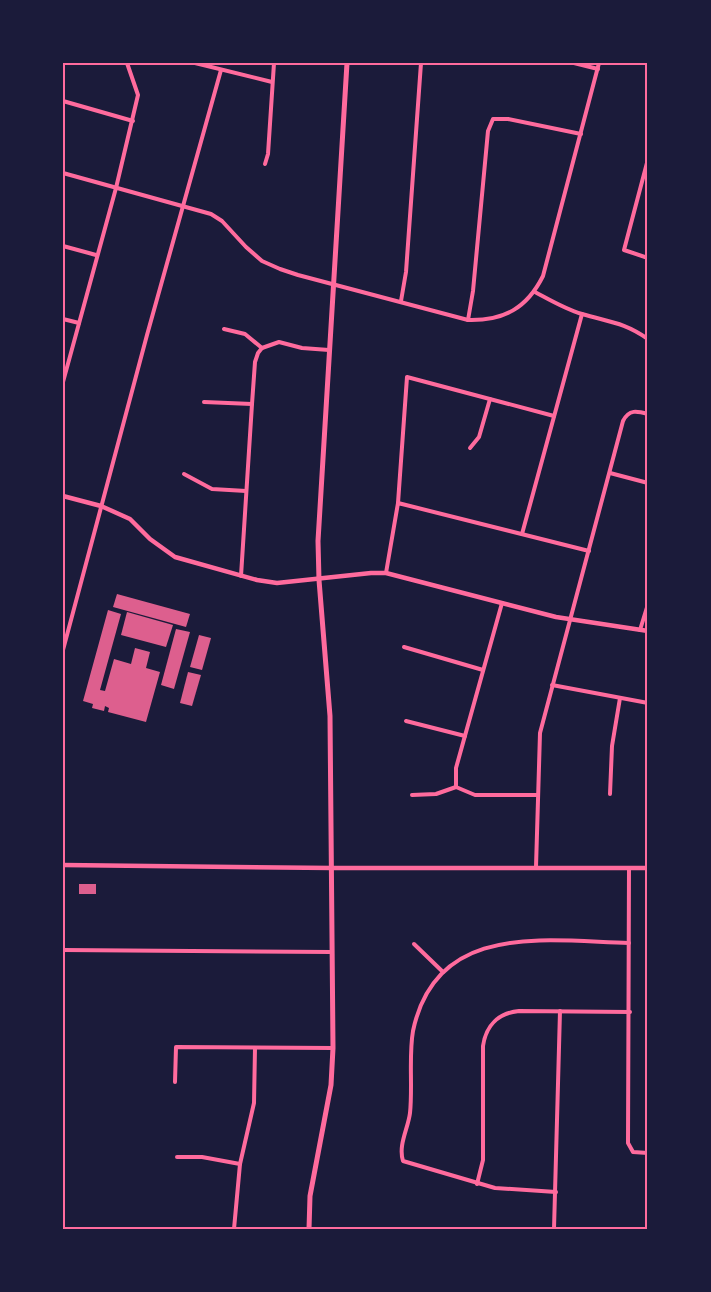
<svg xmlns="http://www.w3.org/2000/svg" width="711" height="1292" font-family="Mulish,sans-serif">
<rect width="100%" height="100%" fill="#1b1b3a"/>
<g fill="#dd5f8e">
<polygon points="117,594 190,614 186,627 113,607"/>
<polygon points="108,610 121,614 100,690 105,691 114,659 131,664 135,648 150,652 146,668 160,672 146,722 108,712 109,708 105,706 104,711 92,708 93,704 83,701"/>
<polygon points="127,612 173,625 166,647 121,635"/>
<polygon points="176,629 190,632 174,689 161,685"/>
<polygon points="199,635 211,638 202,670 190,667"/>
<polygon points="188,672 201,675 192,706 180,703"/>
<rect x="79" y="884" width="17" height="10"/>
</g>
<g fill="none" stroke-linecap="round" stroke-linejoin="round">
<g stroke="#ff6b9d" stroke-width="4">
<polyline points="195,63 272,82"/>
<polyline points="574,63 598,69"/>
<polyline points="63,101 133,121"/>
<polyline points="648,159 624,250 648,258"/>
<polyline points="265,164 268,154 274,63"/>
<path d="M 63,173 L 211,214 L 222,221 L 246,247 L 262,261 L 280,269 L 298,275 L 468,320 C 504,321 527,308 543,276 L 599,63"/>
<polyline points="63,246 96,255"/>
<path d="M 535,292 C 550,300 565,309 582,314 C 609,322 624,322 648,339"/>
<polyline points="401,301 406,272 421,63"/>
<polyline points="63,319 79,323"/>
<polyline points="468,320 473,291 488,131 493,119 508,119 581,134"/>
<polyline points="224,329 245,334 262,348"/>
<polyline points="63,382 116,188 138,95 127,63"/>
<polyline points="204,402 252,404"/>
<polyline points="470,448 479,437 490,399"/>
<polyline points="610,473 648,483"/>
<polyline points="184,474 212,489 246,491"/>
<polyline points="398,503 407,377 554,416"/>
<polyline points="522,534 582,314"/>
<polyline points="386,573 398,503 589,551"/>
<polyline points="241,576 252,404 255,362 258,353 262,348 279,342 302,348 329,350"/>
<polyline points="640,630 648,604"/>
<polyline points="404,647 483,670"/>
<polyline points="63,650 147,335 221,70"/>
<polyline points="552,685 648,703"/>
<polyline points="406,721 465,736"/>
<polyline points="456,787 456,768 502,603"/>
<polyline points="456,787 475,795 538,795"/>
<polyline points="610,794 612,746 620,698"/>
<polyline points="412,795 436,794 456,787"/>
<path d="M 536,867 L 540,733 L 623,421 C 629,409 637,411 648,414"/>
<polyline points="629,868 628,1143 633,1152 648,1153"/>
<polyline points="414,944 443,972"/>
<polyline points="63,950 332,952"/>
<polyline points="175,1082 176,1047 333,1048"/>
<polyline points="177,1157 202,1157 240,1164"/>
<path d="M 477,1184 L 483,1160 L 483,1046 C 486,1025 499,1013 519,1011 L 630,1012"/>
<path d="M 556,1192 L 495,1188 L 403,1161 C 398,1145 408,1129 410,1113 C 411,1104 411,1094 411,1085 C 411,1067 410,1048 413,1031 C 436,921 545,941 629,943"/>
<polyline points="234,1229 240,1164 254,1103 255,1048"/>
<polyline points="554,1229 560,1011"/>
</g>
<g stroke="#ff6b9d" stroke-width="4.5">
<polyline points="63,496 101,506 130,519 150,539 175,557 257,580 277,583 371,573 386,573 556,617 648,631"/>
<polyline points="63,865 332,868 648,868"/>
</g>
<polyline stroke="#ff6b9d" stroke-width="5" points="309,1229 310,1196 331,1085 333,1048 330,716 319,580 318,541 347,63"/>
</g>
<rect width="711" height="1292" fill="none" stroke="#1b1b3a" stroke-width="129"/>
<rect x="64" y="64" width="582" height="1164" fill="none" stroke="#ff6b9d" stroke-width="2"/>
</svg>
